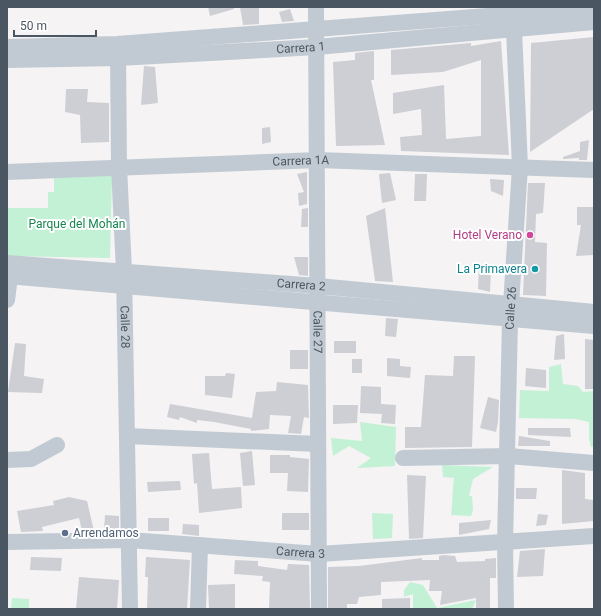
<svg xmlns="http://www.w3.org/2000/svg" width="601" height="616" font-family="Roboto,sans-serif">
<rect width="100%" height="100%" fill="#f5f3f3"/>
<g fill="#c3f1d5">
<polygon points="54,175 112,176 110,258 7,256 7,208 48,208 48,192 54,192"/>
<polygon points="561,364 563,384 578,386 583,392 594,391 594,446 591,447 589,438 589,422 575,419 519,418 520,390 549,391 549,367"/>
<polygon points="360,422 396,427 395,466 357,468 371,458 349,446 333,456 331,438 362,441"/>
<path d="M 442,465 L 493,467 L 473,479 L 469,496 L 472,496 L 473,510 L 471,516 L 451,515 C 453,502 452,491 454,478 L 443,477 Z"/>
<polygon points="372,513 393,514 392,538 373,539"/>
<polygon points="410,582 423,585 437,608 476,600 472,609 413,609 413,594 404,597 404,590"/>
<polygon points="12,598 29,599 29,609 11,609"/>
</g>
<g fill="#cdcfd5">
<polygon points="208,7 234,7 234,9 210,16"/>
<polygon points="240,7 259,7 259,24 243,25"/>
<polygon points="290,9 294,21 282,22 279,12"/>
<polygon points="594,37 594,109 530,152 531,43"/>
<polygon points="501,41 509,155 401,151 400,137 422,135 421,109 393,114 393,93 444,85 446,139 481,136 481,60 443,72 391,75 391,50 471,43 471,46"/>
<polygon points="374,51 374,80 371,80 385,145 336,146 333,62 355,60 355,53"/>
<polygon points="144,66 155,67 158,103 141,105"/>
<polygon points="66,89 88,89 87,102 109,103 109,142 81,143 80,115 65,112"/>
<polygon points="270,127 271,142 262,144 262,128"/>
<polygon points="589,140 587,160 579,160 579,158 563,159 563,157 580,151 580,142"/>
<polygon points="307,172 307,204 299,206 298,193 304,192 297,174"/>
<polygon points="390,173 396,200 382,203 379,174"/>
<polygon points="415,174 427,174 426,201 414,201"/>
<polygon points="490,179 504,180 503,196 491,191"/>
<polygon points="528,183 545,183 543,213 536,214 535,242 547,243 546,296 523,295"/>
<polygon points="577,207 594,207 594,255 576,256 581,225 577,225"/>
<polygon points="308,208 308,227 301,227 302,209"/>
<polygon points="385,208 393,282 375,281 366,216"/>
<polygon points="294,257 308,257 308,276 299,275"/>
<polygon points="479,266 491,267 490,292 478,289"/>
<polygon points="386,318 398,319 396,337 385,336"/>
<polygon points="564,334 565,359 554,360 556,336"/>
<polygon points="585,339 594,340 594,389 585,389"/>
<rect x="334" y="341" width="22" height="12"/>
<polygon points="15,343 26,344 24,376 44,379 42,393 8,392"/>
<rect x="290" y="350" width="18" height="19"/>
<polygon points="454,356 475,356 472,447 405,448 405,427 421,427 425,375 453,376"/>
<polygon points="387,358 400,359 400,366 411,367 410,378 387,376"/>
<rect x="352" y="359" width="10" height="14"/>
<polygon points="526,368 546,370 546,388 525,386"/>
<polygon points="226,373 235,374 232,398 205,395 205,376 225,376"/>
<polygon points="277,382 308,385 309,418 304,417 301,434 288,433 291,416 270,415 269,429 251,431 251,429 214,422 197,420 197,423 180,417 179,420 167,417 170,404 252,418 256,392 276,391"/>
<polygon points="361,386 381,387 381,404 396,405 395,424 381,423 382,414 360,413"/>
<polygon points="488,397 499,400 498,422 496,432 480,428"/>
<polygon points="333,405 358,405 357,423 333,424"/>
<polygon points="528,428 570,428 571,437 528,435"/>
<polygon points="519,436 550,441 550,446 518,446"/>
<polygon points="252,451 255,485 243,486 240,453"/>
<polygon points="209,453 212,489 241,487 242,508 199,513 197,483 194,484 192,454"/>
<polygon points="270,455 290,455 290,457 309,459 308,492 287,491 288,473 270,473"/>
<polygon points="562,470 585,473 585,499 594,500 594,521 562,524"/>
<polygon points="407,475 426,476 423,538 409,539"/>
<polygon points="180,481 181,490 148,492 147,482"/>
<polygon points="516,488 537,488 536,499 516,499"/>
<polygon points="69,497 87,501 94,531 82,531 79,518 42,527 43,531 21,532 17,511 54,505 53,501"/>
<rect x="282" y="513" width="27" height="17"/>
<polygon points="538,514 548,515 546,525 536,526"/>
<polygon points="105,515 119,516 119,531 104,530"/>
<rect x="148" y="518" width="21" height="13"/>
<polygon points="491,520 489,529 459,535 459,523"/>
<polygon points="183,524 199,525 199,536 182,534"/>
<polygon points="545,549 543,576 517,577 520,551"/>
<polygon points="443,555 455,556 457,562 485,561 485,559 496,558 496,578 490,578 490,609 476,609 476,598 440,605 442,591 429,591 430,580 381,582 381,595 359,597 357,604 347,604 347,609 328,609 328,567 359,566 422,558 422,560 439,560 439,556"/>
<polygon points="31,557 62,558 61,571 30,570"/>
<polygon points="146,557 190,560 187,609 147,609 148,577 145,577"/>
<polygon points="235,560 258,561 258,566 287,570 288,564 309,565 310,609 269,609 270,582 262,581 263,576 234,574"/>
<polygon points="79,577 119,580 117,609 76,609"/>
<polygon points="235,584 235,609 209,609 208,585"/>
<polygon points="410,598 410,609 382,609 382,599"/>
</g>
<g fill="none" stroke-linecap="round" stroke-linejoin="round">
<g stroke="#c1cad2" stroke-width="16">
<path id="s1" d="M 316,7 L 319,609"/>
<polyline points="7,47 117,44 594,8"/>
<path id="s2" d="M 118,49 L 119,167 L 124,271 L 130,609"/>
<path id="s3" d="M 7,60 L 118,58 L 317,47 L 594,22"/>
<path id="s4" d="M 7,172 L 318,160 L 594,170"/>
<path id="s5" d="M 7,263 L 318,286 L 594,312"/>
<polyline points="7,276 594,326"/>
<polyline points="7,300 10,277"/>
<polyline points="127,436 318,444"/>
<polyline points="403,458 508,456 594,463"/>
<polyline points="7,460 31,459 57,445"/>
<path id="s6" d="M 7,542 L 129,540 L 319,554 L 594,536"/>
<polyline points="198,609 200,545"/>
<path id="s7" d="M 506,609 L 505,543 L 510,320 L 520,167 L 513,7"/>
</g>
</g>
<circle fill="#d1479c" stroke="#fff" stroke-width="1.5" cx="530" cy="235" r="4"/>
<circle fill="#0f9aa8" stroke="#fff" stroke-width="1.5" cx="535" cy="269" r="4"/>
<circle fill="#5c6f8a" stroke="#fff" stroke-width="1.5" cx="65" cy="533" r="4"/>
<g text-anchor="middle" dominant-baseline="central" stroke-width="4" stroke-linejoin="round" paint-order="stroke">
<g font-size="12" fill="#4a5661" stroke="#fff">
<text stroke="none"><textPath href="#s3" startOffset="294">Carrera 1</textPath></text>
<text stroke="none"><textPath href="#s4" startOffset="294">Carrera 1A</textPath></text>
<text stroke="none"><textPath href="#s5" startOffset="295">Carrera 2</textPath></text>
<text stroke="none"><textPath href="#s7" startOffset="301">Calle 26</textPath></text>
<text stroke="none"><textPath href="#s2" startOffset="278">Calle 28</textPath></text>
<text stroke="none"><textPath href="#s1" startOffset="325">Calle 27</textPath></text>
<text stroke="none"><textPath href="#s6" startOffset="294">Carrera 3</textPath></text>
</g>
<g font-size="12" fill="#17864f" stroke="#fff">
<text x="77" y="224">Parque del Mohán</text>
</g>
<g font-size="12" fill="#b23c85" stroke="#fff" text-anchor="end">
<text x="522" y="235">Hotel Verano</text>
</g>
<g font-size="12" fill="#0d838f" stroke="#fff" text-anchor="end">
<text x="527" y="269">La Primavera</text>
</g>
<g font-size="12" fill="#4e5e75" stroke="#fff" text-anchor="start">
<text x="73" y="533">Arrendamos</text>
</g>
</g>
<rect width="601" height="616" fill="none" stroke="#4a5661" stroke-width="16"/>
<path d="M14 30v6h82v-6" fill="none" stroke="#4a5661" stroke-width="2"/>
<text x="20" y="30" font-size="12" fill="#4a5661" stroke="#ffffff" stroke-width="3" paint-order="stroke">50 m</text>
</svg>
